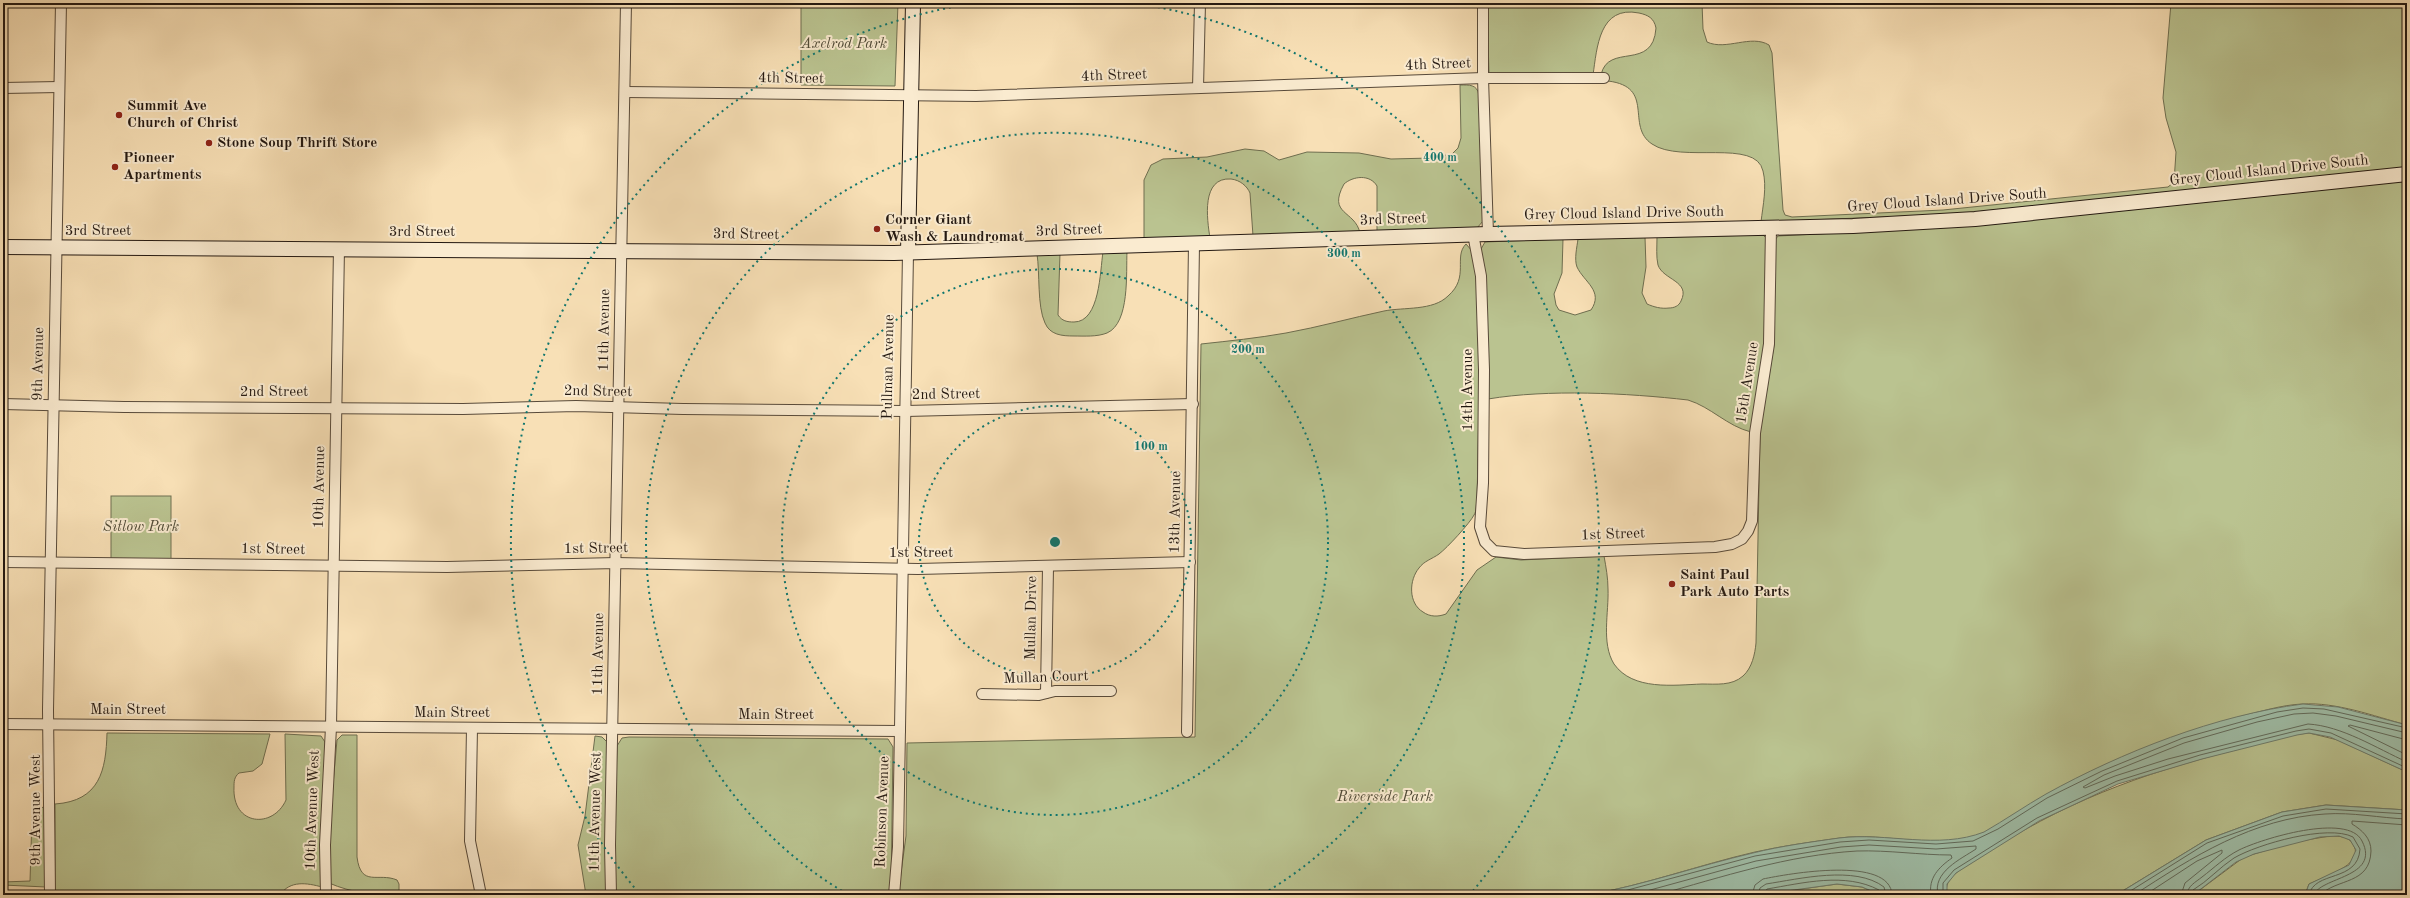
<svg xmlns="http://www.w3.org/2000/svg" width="2410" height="898" font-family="'Old Standard TT',serif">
<rect width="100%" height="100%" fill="#f8e0b6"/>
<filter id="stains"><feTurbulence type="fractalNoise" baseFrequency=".005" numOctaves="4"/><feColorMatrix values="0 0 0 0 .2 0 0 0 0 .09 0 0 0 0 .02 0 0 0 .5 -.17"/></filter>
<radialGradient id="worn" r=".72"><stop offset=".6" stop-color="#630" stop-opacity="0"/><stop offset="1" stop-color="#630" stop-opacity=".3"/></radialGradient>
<g fill="#bac390" stroke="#6e6e50">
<polygon points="801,3 898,3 895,86 801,85"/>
<path d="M 1487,3 L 1702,3 L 1703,29 L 1707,42 C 1726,51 1751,34 1769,45 L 1772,53 L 1783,210 L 1785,215 L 1792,217 L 1943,210 L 2168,187 L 2174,182 L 2176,152 L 2166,118 L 2163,98 L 2171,3 L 2407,3 L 2407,168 L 1955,214 L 1761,222 C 1763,205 1767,187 1763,171 C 1756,138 1681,164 1652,144 C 1625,126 1656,87 1608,81 L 1608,75 L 1601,75 C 1608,42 1653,72 1656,28 C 1654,18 1648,15 1639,13 C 1599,5 1597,48 1593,75 L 1489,74 Z"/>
<path d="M 1460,85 C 1469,85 1477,84 1479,95 L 1483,221 L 1477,228 L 1377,232 L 1377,186 C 1370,174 1353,176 1344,184 C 1327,215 1355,210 1360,233 L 1253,236 L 1250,193 C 1247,186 1240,180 1231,179 C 1201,177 1207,219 1210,238 L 1144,240 L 1144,180 L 1151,165 L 1163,159 L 1207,157 L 1245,149 L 1264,151 L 1279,160 L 1307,152 L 1359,153 L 1391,159 L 1431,158 L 1452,154 L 1458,148 L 1461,138 Z"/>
<path d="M 2407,181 L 2407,725 C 2373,716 2337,702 2302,704 C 2281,705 2259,712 2239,717 C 2178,734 2118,756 2062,786 C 2034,801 2003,827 1973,837 C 1930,849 1883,832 1840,838 C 1811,842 1782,846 1755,852 C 1699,865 1645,885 1588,895 L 898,895 L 906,836 L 907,743 L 1195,737 L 1201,344 C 1229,341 1258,338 1286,333 C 1319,327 1351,318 1384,311 C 1404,307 1433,311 1448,296 C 1470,277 1453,257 1466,244 L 1473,252 L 1476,263 L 1480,359 L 1477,500 C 1476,504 1477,511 1474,515 C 1470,523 1447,548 1439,554 C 1432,559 1424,561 1419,568 C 1409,580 1408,603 1423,612 C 1430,617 1438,617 1446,614 L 1477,570 L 1496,557 L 1521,560 L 1604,556 C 1606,567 1608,578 1608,589 C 1609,612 1601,643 1614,664 C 1633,691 1674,685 1702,684 C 1716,684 1732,686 1743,676 C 1752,668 1755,654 1756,643 L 1760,432 L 1774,345 L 1775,240 L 1778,236 L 1972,226 Z"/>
<path d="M 1763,235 L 1766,238 L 1766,335 L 1751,432 C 1727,426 1711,407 1688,400 C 1627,393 1548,389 1488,399 L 1484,268 L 1481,249 L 1485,242 L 1563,239 L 1562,273 L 1554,294 L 1556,305 L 1559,310 L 1575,315 L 1591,310 C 1604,291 1584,282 1577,267 C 1574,259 1577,247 1578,239 L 1645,237 L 1646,267 L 1642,293 L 1647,304 C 1654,307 1661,309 1669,308 C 1674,308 1679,306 1681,301 C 1691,281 1663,280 1658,265 C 1656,257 1657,246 1657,237 Z"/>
<path d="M 1127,251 C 1126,273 1130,323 1107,333 C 1097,337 1084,336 1074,336 C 1062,336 1050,335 1045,323 C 1037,306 1040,273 1037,254 L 1060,253 L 1058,315 C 1062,321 1067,322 1074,322 C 1100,322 1100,271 1103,252 Z"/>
<rect x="111" y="496" width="60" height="63"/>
<path d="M 107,733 L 270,734 L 262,764 L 253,771 L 239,773 C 234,777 234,782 234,787 C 232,826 273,829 286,800 L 285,734 L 321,736 L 325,742 L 322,887 C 307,883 290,880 280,895 L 55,895 L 55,804 C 100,801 106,770 107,733 Z"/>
<path d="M 2309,733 L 2338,740 L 2407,772 L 2407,810 L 2326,805 L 2282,812 L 2206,840 L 2116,895 L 1947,894 C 1942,877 1967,866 1979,858 C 2061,803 2140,774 2235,750 C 2259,744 2284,735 2309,733 Z"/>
<path d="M 342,735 L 357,735 L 357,857 C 361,888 378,872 397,880 L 399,884 L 399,895 C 374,895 352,893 329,883 L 328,841 L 337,740 Z"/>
<polygon points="595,736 602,737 608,743 609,895 586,895 578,845 585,816"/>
<polygon points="629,737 888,739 893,747 891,895 613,895 617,746 622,738"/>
<polygon points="46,806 46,887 3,885 3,882 30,881 32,817 36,810"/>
<path d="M 2330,836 C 2339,836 2350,836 2354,846 C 2364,865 2322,878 2309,884 L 2305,895 L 2193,895 L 2244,857 L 2294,842 Z"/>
<polygon points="1837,884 1862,887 1881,895 1758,895"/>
</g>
<g fill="#9fbea8" stroke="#6d7c6c">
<path d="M 2303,704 L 2338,707 L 2407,725 L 2407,772 L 2330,737 L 2309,733 L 2297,735 L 2202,759 L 2118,784 L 2039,821 L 1956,873 L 1947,884 L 1947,895 L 1881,895 L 1862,887 L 1837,884 L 1758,895 L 1588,895 C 1644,885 1697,866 1753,853 C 1781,846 1811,842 1839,838 C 1887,832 1938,850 1984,832 C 2005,820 2025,806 2046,794 C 2122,752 2216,715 2303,704 Z"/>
<polygon points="2326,805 2407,810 2407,895 2305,895 2309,884 2349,865 2356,850 2350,840 2339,836 2320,837 2254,854 2236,862 2193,895 2116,895 2206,840 2282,812"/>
</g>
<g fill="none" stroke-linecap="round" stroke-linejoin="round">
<g stroke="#616b5c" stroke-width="1">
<path d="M 2407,733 L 2336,716 L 2313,713 L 2294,714 L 2257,722 L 2184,743 L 2104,775 L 2083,787 L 2085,788 L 2115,776 L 2168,759 L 2308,724 C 2342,726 2376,748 2407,762"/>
<polyline points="2407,740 2350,725 2348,726 2407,755"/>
<polyline points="1609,895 1755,856 1840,842 1869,840 1936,844 1973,841 1998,829 2047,798 2102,771 2183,738 2277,712 2303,708 2324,709 2407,728"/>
<path d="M 1632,895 L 1756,861 L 1841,847 L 1869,845 L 1936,849 L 1976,846 L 1976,849 C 1961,859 1932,872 1938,895"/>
<path d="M 1657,895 C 1722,877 1788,855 1857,851 C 1888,850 1920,855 1951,855 L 1952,858 C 1939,867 1928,878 1931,895"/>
<path d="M 1752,895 L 1755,885 L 1763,879 C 1787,874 1891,855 1892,895"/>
<path d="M 1758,895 L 1760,888 L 1766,884 C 1799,879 1855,865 1884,887 L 1886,895"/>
<path d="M 1763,895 L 1767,889 C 1803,883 1845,872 1879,890 L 1881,895"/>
<polyline points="1943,895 1943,883 1954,870 2037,818 2117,781 2200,755 2296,731 2309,729 2331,733 2407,768"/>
<polyline points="2124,895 2207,843 2283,816 2326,809 2407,814"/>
<path d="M 2134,895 C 2192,857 2254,818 2325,814 C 2352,812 2380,818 2407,819"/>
<polyline points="2145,895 2197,861 2222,850 2222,853 2185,883 2181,895"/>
<path d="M 2187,895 C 2187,886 2196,882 2202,877 C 2214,868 2225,857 2239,850 C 2261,839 2348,812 2362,841 C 2381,878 2319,877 2314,895"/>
<path d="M 2192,895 L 2193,890 C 2208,881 2220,867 2234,858 C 2258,844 2328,824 2353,837 L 2360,849 C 2358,883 2314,870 2309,895"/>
<path d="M 2320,895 C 2337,878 2370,885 2371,851 C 2371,838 2362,830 2352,824 L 2352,821 L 2407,825"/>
</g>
<defs>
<g id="street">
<polyline points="1483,3 1483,78 1488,234"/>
<polyline points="3,88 59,87"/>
<polyline points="1198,88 1200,3"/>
<polyline points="625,92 976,96 1483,78 1604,78"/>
<polyline points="1473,234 1481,276 1484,370 1483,483 1480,527 1485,542 1494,551 1524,554 1715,547 1732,544 1742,539 1748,531 1752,521 1755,433 1769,344 1771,228"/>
<polyline points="3,404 124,407 463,409 576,406 683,409 906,411 1193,404"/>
<polyline points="3,562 447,567 616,563 918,569 1190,562"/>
<polyline points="1046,693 1048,567"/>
<polyline points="982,694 1039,695 1055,691 1111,691"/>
<polyline points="3,724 900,731"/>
<polyline points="472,728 470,841 481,895"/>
<polyline points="1187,732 1194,244"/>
<polyline points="50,895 48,710 61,3"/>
<polyline points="326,895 325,845 331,727 339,248"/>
<polyline points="611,895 610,845 626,3"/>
<polyline points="894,895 898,847 908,253"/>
</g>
<g id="secondary">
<polyline points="3,247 894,253 1488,234 1853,226 1975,219 2407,174"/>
<polyline points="908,253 913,3"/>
</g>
</defs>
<use href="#street" stroke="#584a3a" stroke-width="12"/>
<use href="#secondary" stroke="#231811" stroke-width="16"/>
<use href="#street" stroke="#faebd0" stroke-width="10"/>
<use href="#secondary" stroke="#faebd0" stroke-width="14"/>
</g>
<g fill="none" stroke="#0f766e" stroke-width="2" stroke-dasharray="2 4">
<circle cx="1055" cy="542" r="136"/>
<circle cx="1055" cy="542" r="273"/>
<path d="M847 894A409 409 0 1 1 1263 894"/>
<path d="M638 892A545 545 0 0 1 970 4M1140 4A545 545 0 0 1 1472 892"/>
</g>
<g fill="#8f2418" stroke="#faebd0" stroke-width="1.5">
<circle cx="119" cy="115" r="4"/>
<circle cx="209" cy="143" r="4"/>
<circle cx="115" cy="167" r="4"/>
<circle cx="877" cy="229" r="4"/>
<circle cx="1672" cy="584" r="4"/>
</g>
<g text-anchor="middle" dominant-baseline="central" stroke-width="4" stroke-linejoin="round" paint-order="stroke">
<g font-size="15" font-style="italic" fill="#504b37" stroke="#faebd0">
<text x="844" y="44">Axelrod Park</text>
<text x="141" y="527">Sitlow Park</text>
<text x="1385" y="797">Riverside Park</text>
</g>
<g font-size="15" fill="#231811" stroke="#faebd0">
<text transform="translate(1438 65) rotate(-2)">4th Street</text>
<text transform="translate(1114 76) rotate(-2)">4th Street</text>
<text transform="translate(791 79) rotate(1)">4th Street</text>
<text transform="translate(2269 171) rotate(-6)">Grey Cloud Island Drive South</text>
<text transform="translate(1947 201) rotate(-4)">Grey Cloud Island Drive South</text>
<text transform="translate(1624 214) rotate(-1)">Grey Cloud Island Drive South</text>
<text transform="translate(1393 220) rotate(-2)">3rd Street</text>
<text x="98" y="231">3rd Street</text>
<text transform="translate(1069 231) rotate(-2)">3rd Street</text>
<text x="422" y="232">3rd Street</text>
<text transform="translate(746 235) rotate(1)">3rd Street</text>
<text transform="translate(605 330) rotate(-89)">11th Avenue</text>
<text transform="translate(39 364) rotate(-89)">9th Avenue</text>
<text transform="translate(889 367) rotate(-89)">Pullman Avenue</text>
<text transform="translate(1748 383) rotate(-81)">15th Avenue</text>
<text transform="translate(1468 390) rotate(-90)">14th Avenue</text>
<text x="274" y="392">2nd Street</text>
<text transform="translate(598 392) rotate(1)">2nd Street</text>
<text transform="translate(946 395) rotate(-1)">2nd Street</text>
<text transform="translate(320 487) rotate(-89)">10th Avenue</text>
<text transform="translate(1176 512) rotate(-89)">13th Avenue</text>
<text transform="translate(1613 535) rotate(-2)">1st Street</text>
<text transform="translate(596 549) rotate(-1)">1st Street</text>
<text transform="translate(273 550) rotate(1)">1st Street</text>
<text x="921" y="553">1st Street</text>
<text transform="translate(1032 618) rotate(-89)">Mullan Drive</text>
<text transform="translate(599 654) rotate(-89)">11th Avenue</text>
<text transform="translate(1046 678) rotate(-2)">Mullan Court</text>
<text x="128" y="710">Main Street</text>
<text x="452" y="713">Main Street</text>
<text x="776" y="715">Main Street</text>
<text transform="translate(36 810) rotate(-90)">9th Avenue West</text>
<text transform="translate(313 810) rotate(-88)">10th Avenue West</text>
<text transform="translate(596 812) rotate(-89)">11th Avenue West</text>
<text transform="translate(883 812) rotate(-88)">Robinson Avenue</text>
</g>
<g font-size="15" font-weight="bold" fill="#231811" stroke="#faebd0" text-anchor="start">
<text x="127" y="106">Summit Ave<tspan x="127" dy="17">Church of Christ</tspan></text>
<text x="217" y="143">Stone Soup Thrift Store</text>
<text x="123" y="158">Pioneer<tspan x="123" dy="17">Apartments</tspan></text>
<text x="885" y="220">Corner Giant<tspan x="885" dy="17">Wash &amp; Laundromat</tspan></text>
<text x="1680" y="575">Saint Paul<tspan x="1680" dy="17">Park Auto Parts</tspan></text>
</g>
</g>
<circle cx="1055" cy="542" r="6" fill="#0f766e" stroke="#faebd0" stroke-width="2"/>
<g font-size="12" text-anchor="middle" font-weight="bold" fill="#0f766e" stroke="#faebd0" stroke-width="4" stroke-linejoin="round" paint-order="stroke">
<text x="1440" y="161">400 m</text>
<text x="1344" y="257">300 m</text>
<text x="1248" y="353">200 m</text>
<text x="1151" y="450">100 m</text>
</g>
<rect width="2410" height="898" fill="none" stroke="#f8e0b6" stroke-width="16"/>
<rect x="4" y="4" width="2402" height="890" fill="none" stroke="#231811" stroke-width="2"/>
<rect x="8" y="8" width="2394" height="882" fill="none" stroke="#231811"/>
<rect width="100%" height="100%" filter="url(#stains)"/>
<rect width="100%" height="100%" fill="url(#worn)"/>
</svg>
